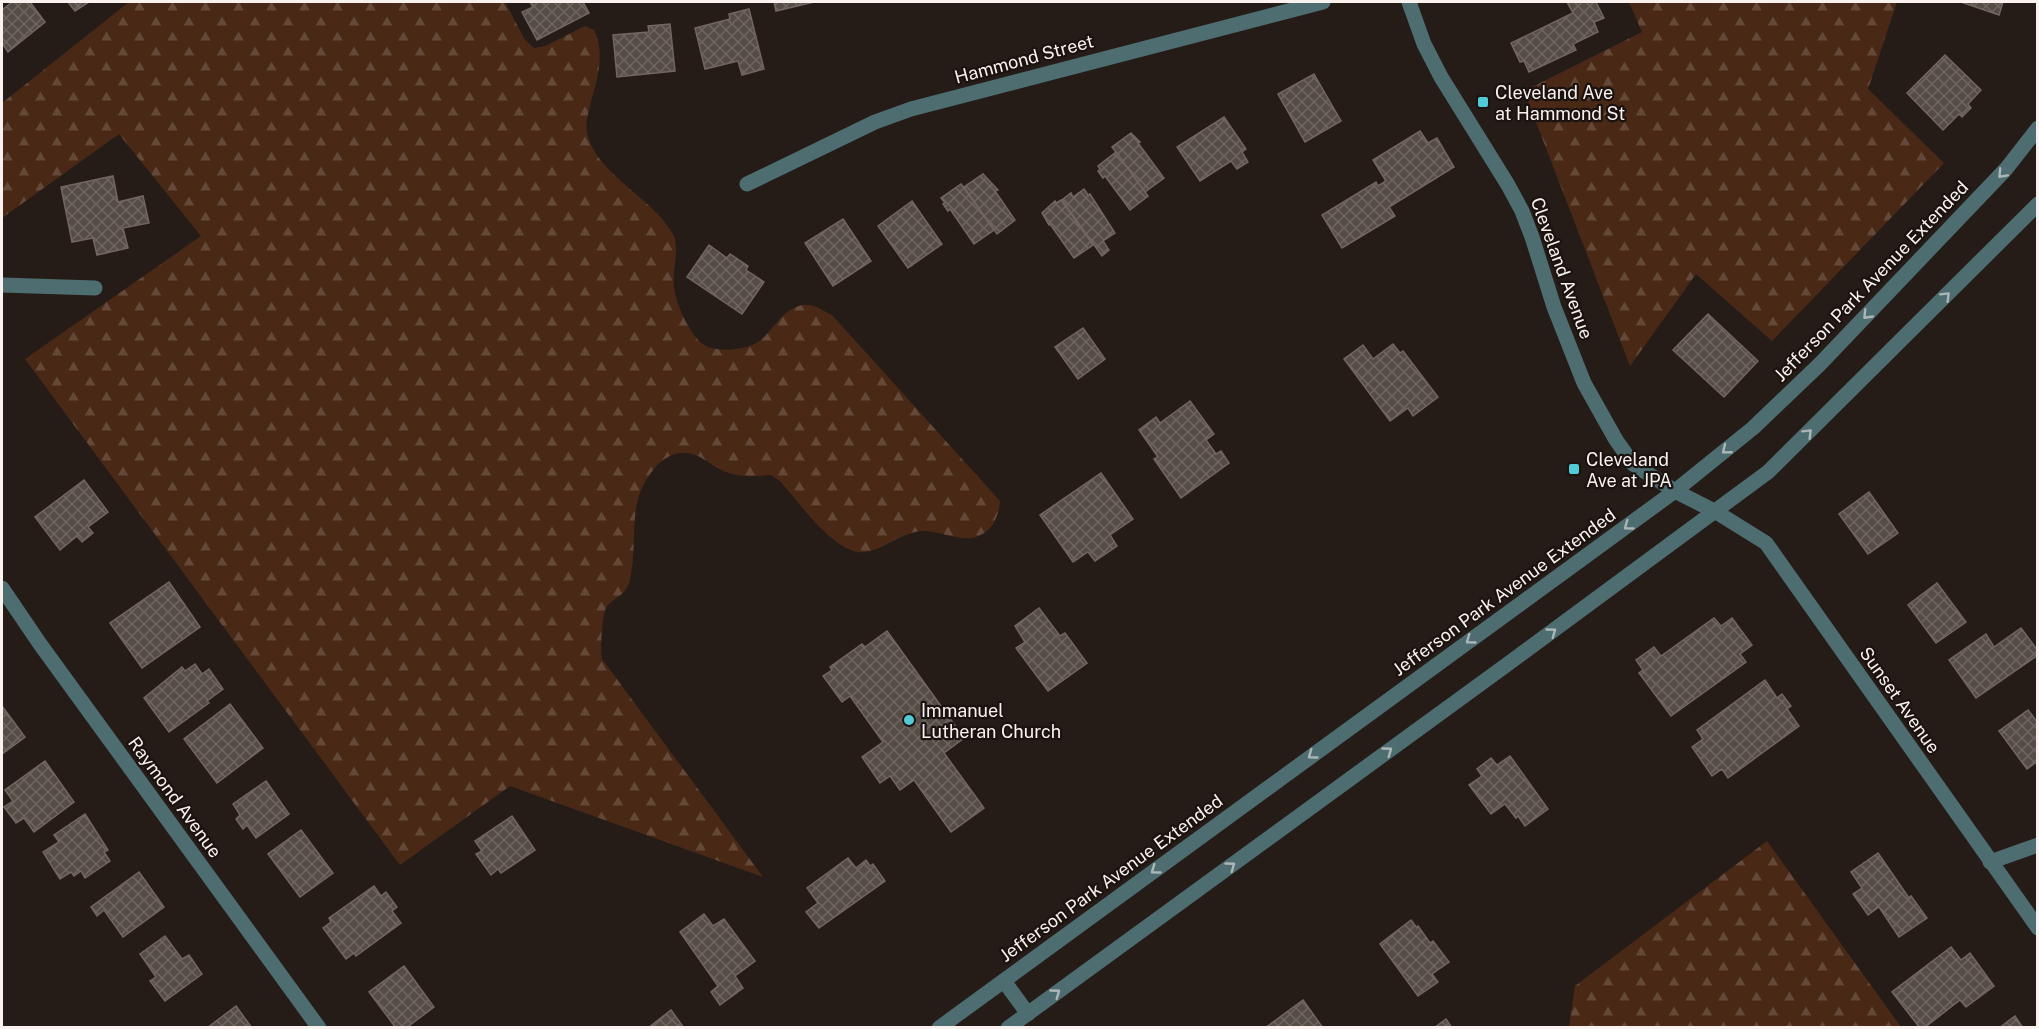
<svg xmlns="http://www.w3.org/2000/svg" width="2039" height="1029" font-family="'Public Sans',sans-serif">
<defs>
<pattern id="forest-firs" width="22" height="20" patternUnits="userSpaceOnUse" patternTransform="scale(1.5)"><rect width="22" height="20" fill="#492816"/><path d="M5 1l3.5 6h-7zM16 11l3.5 6h-7z" fill="#644838"/></pattern>
<pattern id="building-cross-hatch" width="8" height="8" patternUnits="userSpaceOnUse" patternTransform="scale(1.5)"><rect width="8" height="8" fill="#564c46"/><path d="M0 0l8 8M0 8l8-8" fill="none" stroke="#6f6661"/></pattern>
</defs>
<rect width="100%" height="100%" fill="#251c18"/>
<g fill="url(#forest-firs)">
<path d="M 129,2 L 505,2 L 525,40 L 534,48 L 545,46 L 585,26 L 594,30 C 605,53 598,78 591,101 C 589,112 585,121 587,132 C 593,169 645,195 666,224 C 669,228 672,232 674,236 C 678,248 675,259 674,272 C 672,291 678,307 687,324 C 693,333 697,342 708,347 C 723,352 748,350 761,340 C 774,329 783,309 802,305 C 813,303 822,310 832,315 L 1000,501 C 999,516 992,532 976,537 C 961,542 938,530 922,531 C 899,532 876,558 853,551 C 825,541 799,502 780,481 L 771,475 C 754,476 744,478 726,472 C 710,466 699,451 680,453 C 670,454 660,461 654,469 C 624,504 640,543 629,583 C 625,596 615,597 607,606 C 602,613 600,650 602,659 L 763,877 L 510,786 L 400,865 L 25,359 L 201,236 L 119,134 L 2,218 L 2,103 Z"/>
<polygon points="1629,2 1897,2 1868,89 1944,163 1772,341 1696,274 1630,366 1524,91 1642,32"/>
<polygon points="1767,841 1901,1027 1569,1027 1575,986"/>
</g>
<g fill="url(#building-cross-hatch)" stroke="#716661" stroke-width="1.5">
<polygon points="12,2 30,2 45,22 8,52 2,43 2,10"/>
<polygon points="68,2 89,2 75,11"/>
<polygon points="530,2 583,2 589,13 537,40 522,12 533,7"/>
<polygon points="774,2 814,2 776,11"/>
<polygon points="1567,2 1596,2 1604,18 1594,22 1598,32 1573,44 1576,50 1529,72 1524,61 1520,62 1511,43 1573,13"/>
<polygon points="1961,2 2003,2 1999,15"/>
<polygon points="749,9 764,69 742,75 738,61 705,69 695,28 730,19 729,14"/>
<polygon points="670,24 675,71 617,77 613,35 649,32 648,26"/>
<polygon points="1945,55 1981,90 1968,104 1971,108 1962,117 1959,114 1943,130 1907,93"/>
<polygon points="1314,74 1341,121 1305,142 1278,94"/>
<polygon points="1224,117 1246,149 1242,152 1248,162 1237,169 1231,161 1200,181 1177,147"/>
<polygon points="1420,131 1428,143 1437,138 1454,167 1389,207 1395,216 1342,248 1322,215 1376,182 1378,186 1386,181 1373,160"/>
<polygon points="1131,133 1140,142 1138,143 1164,178 1145,192 1112,147"/>
<polygon points="1116,152 1148,196 1130,210 1105,176 1103,178 1098,171 1100,169 1098,166"/>
<polygon points="983,174 998,190 995,191 1015,220 997,234 964,187"/>
<polygon points="113,176 118,202 143,196 149,223 123,228 128,248 97,255 93,238 72,242 61,187"/>
<polygon points="961,184 994,230 974,244 950,209 948,211 943,204 945,203 941,198"/>
<polygon points="1084,189 1088,195 1090,194 1115,233 1103,241 1109,250 1102,256 1062,200 1071,193 1073,197"/>
<polygon points="1061,200 1093,245 1074,258 1050,224 1049,225 1042,213 1055,201 1056,203"/>
<polygon points="912,201 942,244 908,268 878,226"/>
<polygon points="843,219 871,261 833,286 805,243"/>
<polygon points="709,245 727,258 730,254 748,266 746,270 764,282 742,314 687,277"/>
<polygon points="1708,314 1758,361 1724,397 1673,350"/>
<polygon points="1083,328 1105,359 1078,379 1055,347"/>
<polygon points="1393,344 1400,353 1403,351 1438,397 1413,416 1408,408 1390,421 1344,359 1363,345 1373,359"/>
<polygon points="1190,401 1214,434 1206,440 1216,454 1221,451 1229,463 1181,498 1154,459 1158,457 1139,430 1156,417 1160,423"/>
<polygon points="1101,473 1133,519 1110,535 1117,546 1095,561 1088,552 1073,562 1040,515"/>
<polygon points="84,480 108,512 88,527 93,533 82,542 77,536 60,550 35,517"/>
<polygon points="1869,492 1898,533 1868,554 1839,514"/>
<polygon points="169,582 200,627 142,668 110,623"/>
<polygon points="1937,583 1966,622 1936,643 1908,605"/>
<polygon points="1039,608 1060,636 1065,633 1087,663 1048,691 1016,648 1025,642 1015,626"/>
<polygon points="1714,618 1721,626 1732,618 1752,645 1740,654 1746,662 1671,716 1639,673 1643,670 1636,660 1654,647 1661,656"/>
<polygon points="2021,628 2038,651 2038,655 1976,698 1949,660 1986,634 1994,647"/>
<polygon points="887,631 964,738 944,753 984,808 951,832 914,780 900,790 890,776 880,783 862,757 883,742 850,696 842,702 823,676 832,670 830,667 862,644 865,647"/>
<polygon points="195,664 202,674 209,669 223,689 207,701 209,703 169,732 144,698 182,667 185,671"/>
<polygon points="1765,680 1777,698 1782,694 1791,706 1787,709 1799,726 1728,778 1722,769 1712,776 1692,747 1703,739 1697,730"/>
<polygon points="230,704 263,748 217,783 184,739"/>
<polygon points="2,706 25,737 2,754"/>
<polygon points="2028,710 2038,723 2038,761 2027,769 1999,731"/>
<polygon points="1510,756 1548,809 1525,826 1518,816 1516,818 1505,804 1491,814 1469,785 1482,776 1477,769 1491,758 1497,765"/>
<polygon points="45,761 74,802 34,832 24,818 16,823 4,807 13,801 5,790"/>
<polygon points="266,781 289,814 256,838 247,825 243,829 236,819 240,815 233,804"/>
<polygon points="85,814 108,850 104,852 110,861 85,878 81,871 74,876 71,872 60,879 43,852 59,842 54,835"/>
<polygon points="512,816 535,850 501,873 498,869 491,875 476,854 482,851 475,841"/>
<polygon points="301,830 333,873 300,897 268,854"/>
<polygon points="1878,853 1909,898 1911,896 1927,918 1899,937 1879,907 1868,915 1853,894 1862,888 1851,872"/>
<polygon points="848,858 856,868 866,860 870,866 873,864 885,881 819,928 806,912 818,903 807,888"/>
<polygon points="139,872 164,907 123,937 104,910 97,916 91,907"/>
<polygon points="374,886 381,896 386,892 397,907 392,911 401,923 356,956 354,953 346,959 323,928 331,922 329,918"/>
<polygon points="704,914 713,926 724,919 755,961 735,976 743,988 720,1005 711,992 718,986 680,932"/>
<polygon points="1411,920 1417,928 1418,926 1430,943 1433,941 1449,962 1432,974 1438,982 1418,996 1380,944"/>
<polygon points="165,936 182,959 189,955 202,974 165,1001 150,981 156,977 140,954"/>
<polygon points="1951,947 1961,960 1970,953 1994,986 1966,1007 1960,1000 1924,1028 1920,1028 1892,992"/>
<polygon points="404,966 434,1007 406,1028 396,1028 369,992"/>
<polygon points="1303,1000 1323,1028 1265,1028"/>
<polygon points="236,1006 252,1028 207,1028"/>
<polygon points="671,1010 684,1028 648,1028"/>
<polygon points="2015,1016 2023,1028 1999,1028"/>
<polygon points="1446,1019 1452,1028 1434,1028"/>
</g>
<g fill="none" stroke-linecap="round" stroke-linejoin="round">
<g stroke="#4d6d71" stroke-width="15">
<polyline points="2,285 95,288"/>
<polyline points="1004,981 1028,1014"/>
</g>
<g stroke="#4d6d71" stroke-width="15">
<polyline points="747,184 875,122 911,109 1323,2"/>
<polyline points="1716,512 1766,543 2038,928"/>
<polyline points="2,588 40,644 319,1028"/>
<polyline points="1990,862 2038,845"/>
</g>
<g stroke="#4d6d71" stroke-width="15">
<polyline points="1409,2 1424,44 1441,77 1508,185 1522,211 1532,237 1554,307 1584,383 1616,440 1633,464 1675,491 1716,512"/>
<polyline points="939,1028 1675,491 1753,428 1820,364 2006,169 2038,128"/>
<polyline points="1008,1028 1505,666 1768,472 2038,204"/>
</g>
</g>
<defs><path id="oneway-chevron" d="M-2-3.5L2.5 0L-2 3.5" fill="none" stroke-width="1.6" stroke-linecap="round" stroke-linejoin="round" transform="scale(1.5)"/></defs>
<g stroke="#acb6b6">
<use href="#oneway-chevron" transform="translate(2002 174) rotate(133)"/>
<use href="#oneway-chevron" transform="translate(1946 296) rotate(-45)"/>
<use href="#oneway-chevron" transform="translate(1867 315) rotate(134)"/>
<use href="#oneway-chevron" transform="translate(1808 433) rotate(-45)"/>
<use href="#oneway-chevron" transform="translate(1726 450) rotate(141)"/>
<use href="#oneway-chevron" transform="translate(1628 526) rotate(144)"/>
<use href="#oneway-chevron" transform="translate(1552 632) rotate(-36)"/>
<use href="#oneway-chevron" transform="translate(1470 640) rotate(144)"/>
<use href="#oneway-chevron" transform="translate(1388 751) rotate(-36)"/>
<use href="#oneway-chevron" transform="translate(1312 755) rotate(144)"/>
<use href="#oneway-chevron" transform="translate(1231 866) rotate(-36)"/>
<use href="#oneway-chevron" transform="translate(1155 870) rotate(144)"/>
<use href="#oneway-chevron" transform="translate(1056 993) rotate(-36)"/>
</g>
<g fill="#52cbd9" stroke="#1b130f" stroke-width="2">
<rect x="1477" y="96" width="12" height="12" rx="3"/>
<rect x="1568" y="463" width="12" height="12" rx="3"/>
<circle cx="909" cy="720" r="6"/>
</g>
<g text-anchor="middle" dominant-baseline="central" stroke-width="4.5" stroke-linejoin="round" paint-order="stroke">
<g font-size="18" fill="#f9f2ef" stroke="#1b130f">
<text transform="translate(1024 59) rotate(-15)">Hammond Street</text>
<text transform="translate(1562 268) rotate(70)">Cleveland Avenue</text>
<text transform="translate(1871 281) rotate(-46)">Jefferson Park Avenue Extended</text>
<text transform="translate(1504 592) rotate(-36)">Jefferson Park Avenue Extended</text>
<text transform="translate(1900 700) rotate(55)">Sunset Avenue</text>
<text transform="translate(175 797) rotate(54)">Raymond Avenue</text>
<text transform="translate(1111 878) rotate(-36)">Jefferson Park Avenue Extended</text>
</g>
<g font-size="18" fill="#f9f2ef" stroke="#1b130f" text-anchor="start">
<text x="1495" y="92">Cleveland Ave<tspan x="1495" dy="21">at Hammond St</tspan></text>
<text x="1586" y="459">Cleveland<tspan x="1586" dy="21">Ave at JPA</tspan></text>
<text x="921" y="710">Immanuel<tspan x="921" dy="21">Lutheran Church</tspan></text>
</g>
</g>
<rect width="2039" height="1029" fill="none" stroke="#f9f2ef" stroke-width="6"/>
</svg>
